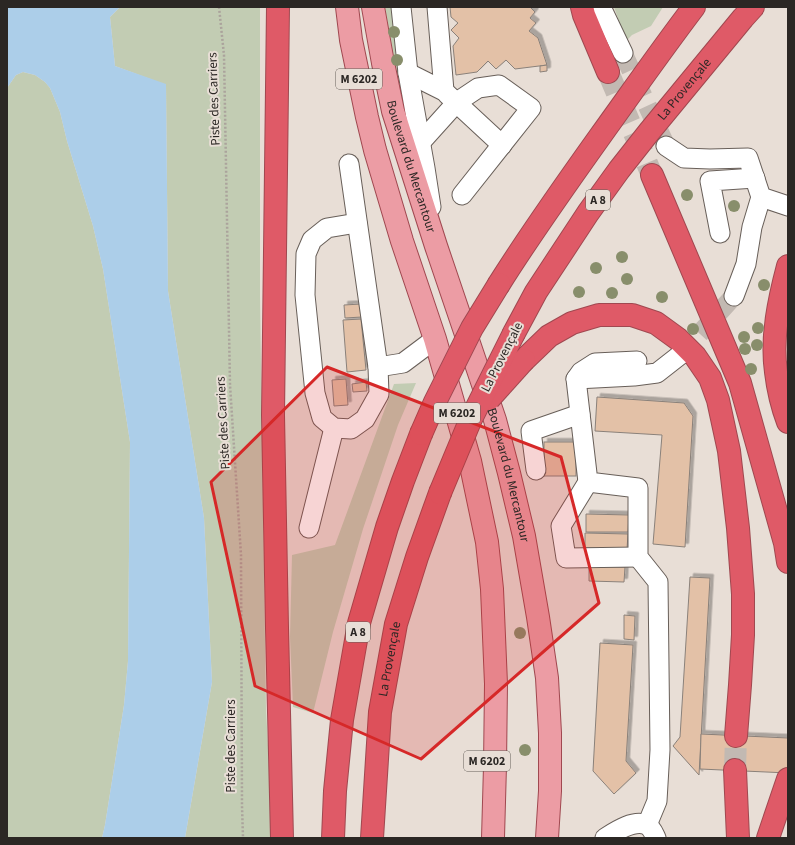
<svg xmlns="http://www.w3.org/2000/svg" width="795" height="845" font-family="'Source Sans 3',sans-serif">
<defs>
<filter id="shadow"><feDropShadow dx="3.5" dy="-3.5" stdDeviation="0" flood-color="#0004"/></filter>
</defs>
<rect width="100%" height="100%" fill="#e8ded6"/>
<g fill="#c2ccb3">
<polygon points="120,7 260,7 260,296 266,709 273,838 185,838 212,682 204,518 168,291 166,85 115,66 110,17"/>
<polygon points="385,7 396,7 404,99 396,80"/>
<polygon points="614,7 663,7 651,26 632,35 626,41"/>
<polygon points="23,72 35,75 45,82 50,88 60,112 67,141 93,226 103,269 130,442 128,661 124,705 105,825 102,838 7,838 7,88 16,75"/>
<polygon points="416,383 398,425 363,529 333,632 313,713 293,707 290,637 292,555 335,545 394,384"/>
</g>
<polygon fill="#accee9" points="7,7 120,7 110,17 115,66 166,84 168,291 204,518 212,682 185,838 102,838 105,825 124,705 128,661 130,442 103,269 93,226 67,141 60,112 50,88 45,82 35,75 23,72 16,75 7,88"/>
<g fill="#e3c1a7" stroke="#8a817a" filter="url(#shadow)">
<polygon points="450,7 530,7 535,12 530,18 536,23 529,31 538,38 547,65 515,69 506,60 496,69 488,61 477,72 456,75 453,46 459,38 451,30 458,23 451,17"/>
<polygon points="547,65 547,71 540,72 540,66"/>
<polygon points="361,304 362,317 345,318 344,305"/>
<polygon points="361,319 366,370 347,372 343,320"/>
<polygon points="346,379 348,405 334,406 332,380"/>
<polygon points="366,382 367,391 353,392 352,384"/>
<polygon points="597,397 684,403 693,416 685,547 653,544 662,435 595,431"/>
<rect x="544" y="442" width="32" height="34"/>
<polygon points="586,514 629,515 628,532 586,532"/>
<polygon points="585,533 628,534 627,549 585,548"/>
<polygon points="589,566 625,567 624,582 589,581"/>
<polygon points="690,577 710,578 699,775 673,746 680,737"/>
<polygon points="624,615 635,616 634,640 624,639"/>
<polygon points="600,643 633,645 626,761 636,773 614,794 593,771"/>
<polygon points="701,734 788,738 788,773 700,769"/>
</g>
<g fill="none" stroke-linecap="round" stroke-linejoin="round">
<g stroke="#c2b9b2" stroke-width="19" stroke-dasharray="19 10" stroke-linecap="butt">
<polyline points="623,53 666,146"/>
<polyline points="680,355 734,296"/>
</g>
<g stroke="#c2b9b2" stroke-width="22" stroke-dasharray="22 11" stroke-linecap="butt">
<polyline points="608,72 652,175"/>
<polyline points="735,770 736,736"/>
</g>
<defs>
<g id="minor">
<polyline points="401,7 408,73 425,168 431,207"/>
<polyline points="601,7 623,53"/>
<polyline points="408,73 444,91 437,7"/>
<polyline points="447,94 502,145"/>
<polyline points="421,142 457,102 478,88 499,85 531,108 462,195"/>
<polyline points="666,146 684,158 710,159 748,158 761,197 788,206"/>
<polyline points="349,164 378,367 403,363 435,339"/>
<polyline points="357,223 327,228 312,240 306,254 305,295 315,393 322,418 334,428 351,429 365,419 379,394 378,367"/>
<polyline points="720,233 710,181 755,178"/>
<polyline points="734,296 746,264 752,227 761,197"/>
<polyline points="637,361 595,363 581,372 576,379 588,482 638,488 638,557 658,582 660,750 657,801 647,825"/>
<polyline points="576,379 634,376 657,373 680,355"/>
<polyline points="536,470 531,431 580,414"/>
<polyline points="588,482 561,526 566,558 638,557"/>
<polyline points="309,528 334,428"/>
<path d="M 605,838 C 616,831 634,819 647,825 C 652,828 654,834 656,838"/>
</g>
<g id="major">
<polyline points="347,7 351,40 367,117 375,150 402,241 435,339 470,461 487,542 492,589 496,684 495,766 493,838"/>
<path id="s1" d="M 373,7 L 383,63 L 393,111 L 436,246 L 495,420 L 509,473 L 524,536 L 538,617 L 547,678 L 550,733 L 550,791 L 547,838"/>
</g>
<g id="highway">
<polyline points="278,7 273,415 277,628 282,838"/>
<polyline points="582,7 584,15 608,72"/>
<polyline points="652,175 740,383 785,543 788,562"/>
<path d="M 788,266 C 779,300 771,337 776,372 C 778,389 782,406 788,422"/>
<path d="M 499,284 C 531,233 566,184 601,135 C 632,92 662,49 694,7"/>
<path id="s2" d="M 514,333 L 536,292 L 588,213 L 619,170 L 649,132 L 743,18 L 753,7"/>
<polyline points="524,360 549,336 572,323 599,315 632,315 656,323 678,339 695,356 710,378 718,400 729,451 738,528 743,594 743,635 740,685 736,736"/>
<polyline points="735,770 738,838"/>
<polyline points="333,838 335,791 342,720 359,623 387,527 403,481 421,434"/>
<path id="s3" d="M 372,838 L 380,712 L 396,624 L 417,557 L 440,493"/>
<polyline points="768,838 788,779"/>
</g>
</defs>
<use href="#minor" stroke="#685f59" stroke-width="21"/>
<use href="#major" stroke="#a04850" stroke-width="24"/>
<use href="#highway" stroke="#a04850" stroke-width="24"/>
<polyline stroke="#aba39c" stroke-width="2.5" stroke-dasharray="2 2" stroke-linecap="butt" points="219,7 224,55 230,385 241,555 242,806 243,838"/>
<use href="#minor" stroke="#fff" stroke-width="19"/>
<use href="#major" stroke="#ec9ca4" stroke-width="22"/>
<use href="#highway" stroke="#df5a67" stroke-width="22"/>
<defs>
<g id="highway-bridge">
<polyline points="489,399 524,360"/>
<polyline points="421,434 435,402 472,328 499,284"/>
<polyline points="440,493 470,421 514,333"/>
</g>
</defs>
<use href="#highway-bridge" stroke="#a04850" stroke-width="24" stroke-linecap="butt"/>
<use href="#highway-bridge" stroke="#df5a67" stroke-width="22"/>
</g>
<g fill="#888e6b">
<circle cx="394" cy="32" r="6"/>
<circle cx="397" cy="60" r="6"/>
<circle cx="687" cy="195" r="6"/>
<circle cx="734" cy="206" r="6"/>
<circle cx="622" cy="257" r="6"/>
<circle cx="596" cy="268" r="6"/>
<circle cx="627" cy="279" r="6"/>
<circle cx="764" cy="285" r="6"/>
<circle cx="579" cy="292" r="6"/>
<circle cx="612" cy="293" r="6"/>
<circle cx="662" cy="297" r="6"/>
<circle cx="758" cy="328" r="6"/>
<circle cx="693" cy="329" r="6"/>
<circle cx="744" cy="337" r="6"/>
<circle cx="757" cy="345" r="6"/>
<circle cx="745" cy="349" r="6"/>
<circle cx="751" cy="369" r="6"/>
<circle cx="520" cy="633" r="6"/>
<circle cx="525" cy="750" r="6"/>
</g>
<path fill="#d62828" fill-opacity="0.2" stroke="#d62828" stroke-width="3" stroke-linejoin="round" d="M 327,367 L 561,457 L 599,603 L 421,759 L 255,686 L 211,482 Z"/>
<g text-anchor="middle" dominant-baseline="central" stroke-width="4" stroke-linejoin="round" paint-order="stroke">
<g fill="#e8ded6" stroke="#645e59" stroke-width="1">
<rect x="336" y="69" width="46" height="20" rx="3"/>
<rect x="586" y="190" width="24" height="20" rx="3"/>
<rect x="434" y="403" width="46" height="20" rx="3"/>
<rect x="346" y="622" width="24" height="20" rx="3"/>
<rect x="464" y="751" width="46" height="20" rx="3"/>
</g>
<g font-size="12" font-weight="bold" fill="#2b2724">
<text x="359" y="79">M 6202</text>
<text x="598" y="200">A 8</text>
<text x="457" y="413">M 6202</text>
<text x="358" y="632">A 8</text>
<text x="487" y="761">M 6202</text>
</g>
<g font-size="13" fill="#2b2724" stroke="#e8ded6">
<text stroke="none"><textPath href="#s2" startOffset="298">La Provençale</textPath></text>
<text transform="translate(214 99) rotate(-92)">Piste des Carriers</text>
<text stroke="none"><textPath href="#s1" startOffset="164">Boulevard du Mercantour</textPath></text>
<text transform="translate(502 357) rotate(-63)">La Provençale</text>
<text transform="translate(223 423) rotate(-93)">Piste des Carriers</text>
<text stroke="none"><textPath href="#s1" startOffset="488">Boulevard du Mercantour</textPath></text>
<text stroke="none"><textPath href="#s3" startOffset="180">La Provençale</textPath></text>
<text transform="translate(231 746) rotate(-90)">Piste des Carriers</text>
</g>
</g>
<rect width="795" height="845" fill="none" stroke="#2b2724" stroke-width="16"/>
</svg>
